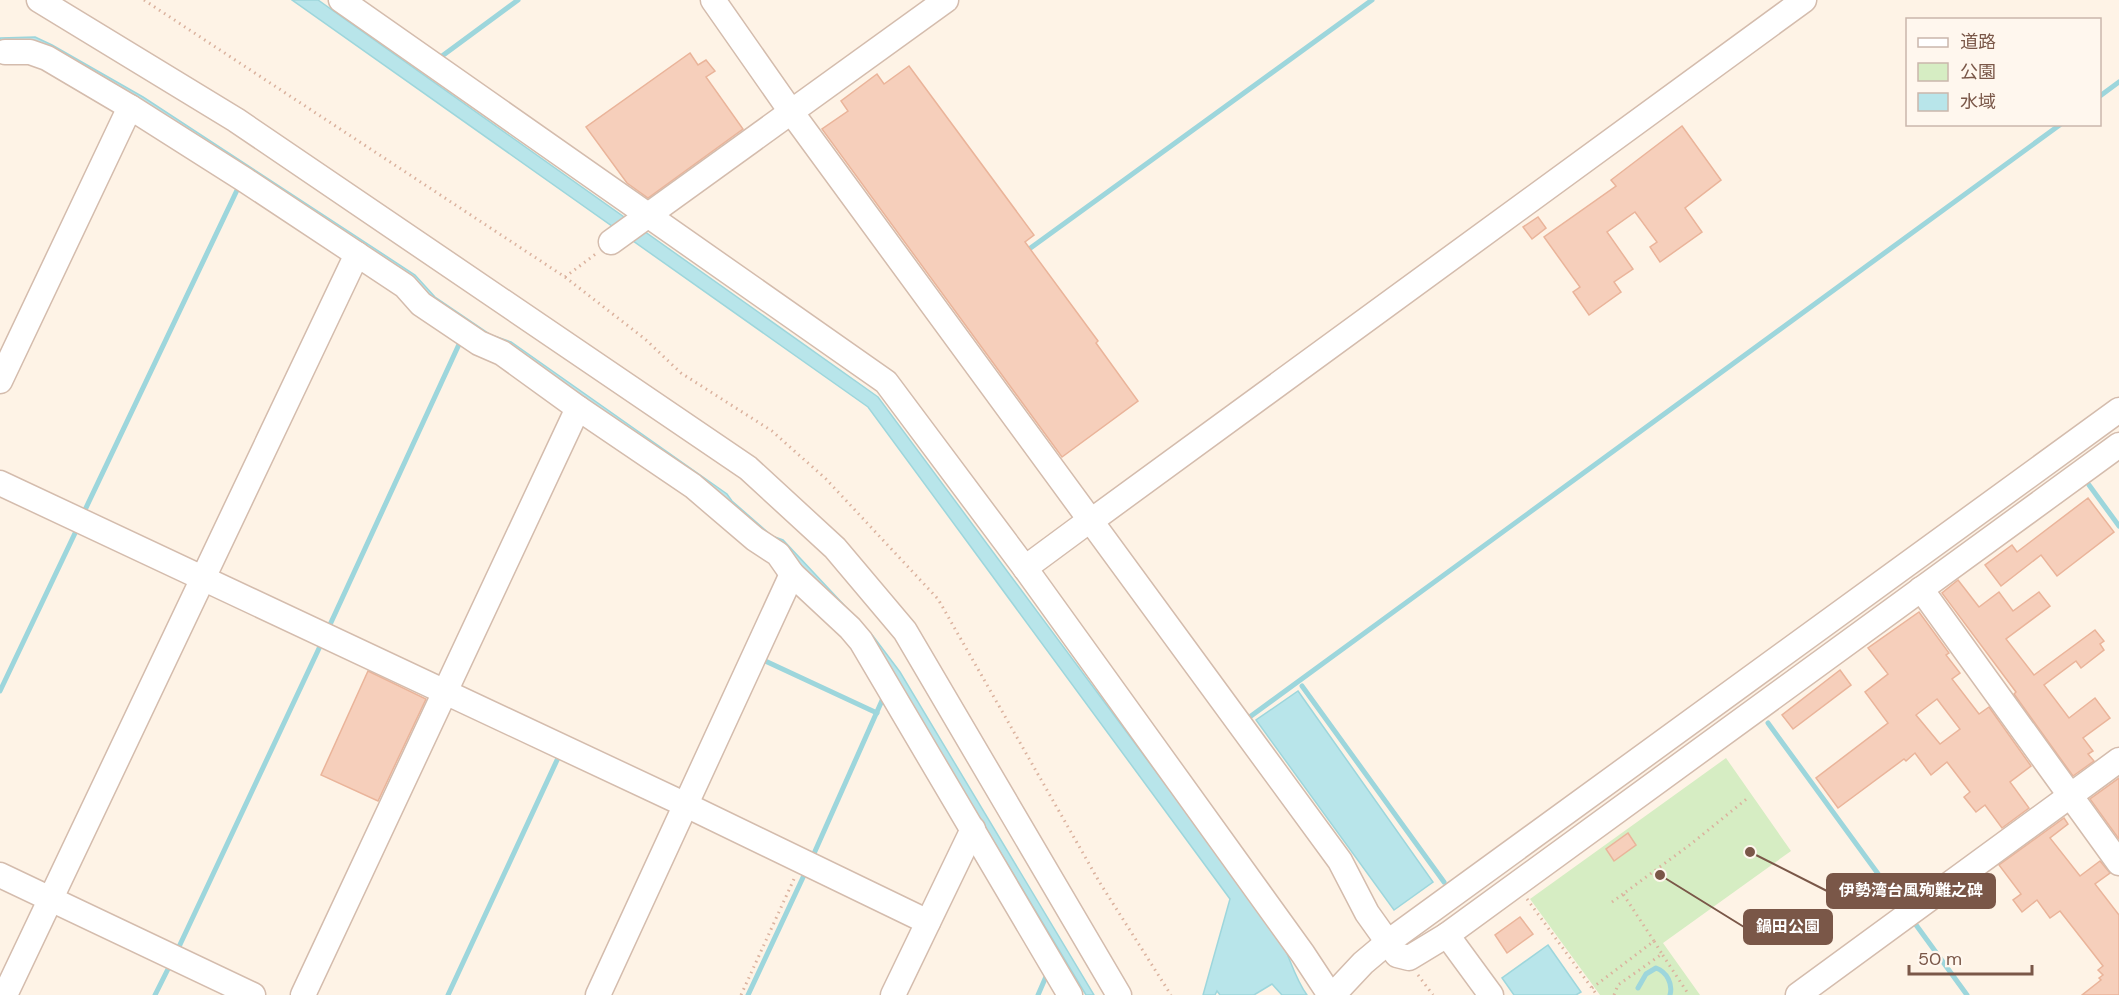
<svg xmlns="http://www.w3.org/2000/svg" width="2119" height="995" font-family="'DM Sans','Noto Sans JP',sans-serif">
<rect width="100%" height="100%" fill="#fef3e6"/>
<polygon fill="#d6edc3" points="1726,758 1791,851 1663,943 1700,995 1600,995 1530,899"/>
<g fill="#b8e5ea" stroke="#9dd6dc" stroke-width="1.5">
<path d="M 292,0 L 318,0 L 878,397 L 1281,940 C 1290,958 1295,979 1307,995 L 1282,995 L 1272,984 L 1254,995 L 1220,995 L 1217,991 L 1215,995 L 1203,995 L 1230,899 L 868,407 Z"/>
<polygon points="35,37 52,45 143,97 415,275 435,297 491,335 511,342 727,494 732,501 772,536 783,540 873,636 900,672 1094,995 1086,995 891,670 778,548 132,103 0,47 0,38"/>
<polygon points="1298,691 1433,882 1394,910 1256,720"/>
<polygon points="1548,945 1581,992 1576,995 1514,995 1502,978"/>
</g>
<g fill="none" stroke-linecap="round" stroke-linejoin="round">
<g stroke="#9dd6dc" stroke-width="5">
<polyline points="438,59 518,0"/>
<polyline points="2100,96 2119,82"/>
<polyline points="1025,252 1372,0"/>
<polyline points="2089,485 2119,526"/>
<polyline points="84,512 239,186"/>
<polyline points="328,629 461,340"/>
<polyline points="761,659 877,713"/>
<polyline points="1302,686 1444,882"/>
<polyline points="0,691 77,529"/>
<polyline points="1251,716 2061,124"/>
<polyline points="1768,723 1903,908"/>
<polyline points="812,858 884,696"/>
<polyline points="1911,918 1967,995"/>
<polyline points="177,951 322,642"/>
<path d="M 1638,988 L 1646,974 L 1656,968 C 1667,972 1673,984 1670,995"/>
<polyline points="155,995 170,965"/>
<polyline points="448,995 558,758"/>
<polyline points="748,995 806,871"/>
<polyline points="1038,995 1048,972"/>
</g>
</g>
<g fill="#f6cfbb" stroke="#eab49a" stroke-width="1.5" fill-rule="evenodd">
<polygon points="690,53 698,65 706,60 715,71 706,77 743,129 648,198 627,183 586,127"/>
<polygon points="909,66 1034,235 1025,242 1098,341 1096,343 1138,401 1062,457 822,129 848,111 841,101 877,74 884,84"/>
<polygon points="1682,126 1721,180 1685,208 1702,232 1660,262 1650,247 1657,242 1635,212 1607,232 1633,269 1614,282 1621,292 1589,315 1573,292 1580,287 1544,237 1616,186 1611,180"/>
<polygon points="1538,217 1546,228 1532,239 1523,227"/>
<polygon points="2088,498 2114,532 2057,576 2041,555 2001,586 1985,565 2012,545 2017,552"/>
<polygon points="1958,580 1979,607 1999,592 2013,611 2039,592 2050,606 2006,639 2034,675 2095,630 2104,641 2100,644 2104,650 2081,668 2076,661 2044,685 2069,718 2095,698 2110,718 2083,738 2093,751 2088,754 2094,761 2073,776 2014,694 2016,692 1942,593"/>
<path d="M 1919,612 L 1949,653 L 1946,655 L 1960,673 L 1952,679 L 1979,714 L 1989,707 L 2031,766 L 2010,782 L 2029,808 L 2002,828 L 1985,805 L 1976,812 L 1964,797 L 1970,792 L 1947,762 L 1931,775 L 1915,753 L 1906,761 L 1904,759 L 1838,808 L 1816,778 L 1888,723 L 1865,692 L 1888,674 L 1868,648 ZM 1937,699 L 1960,729 L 1940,744 L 1916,715 Z"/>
<polygon points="1840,670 1851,685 1793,729 1782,715"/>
<polygon points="368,671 426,699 378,801 321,775"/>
<polygon points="2119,778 2119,839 2090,799"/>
<polygon points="2064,818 2068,824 2050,838 2080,876 2100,861 2110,873 2095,884 2119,915 2119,995 2082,995 2101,980 2099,978 2103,975 2098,970 2103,966 2060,911 2050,918 2037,900 2022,912 2013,900 2021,894 1999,865"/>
<polygon points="1628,833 1636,845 1614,861 1606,849"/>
<polygon points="1520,917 1533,934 1507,953 1495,935"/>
</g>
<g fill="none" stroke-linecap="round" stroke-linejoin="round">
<defs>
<g id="minor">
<polyline points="39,0 236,120 748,468 835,548 905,631 1119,995"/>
<polyline points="341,0 886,382 1025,568 1303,954 1330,995"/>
<polyline points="713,0 792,113 1340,861 1367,913 1397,955 1409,958 1447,935 2119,445"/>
<polyline points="5,52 30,52 47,58 130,107 245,180 405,286 421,304 479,343 502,353 578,408 693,486 755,539 778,554 792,574 850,628 861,641 1070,995"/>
<polyline points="611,242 946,0"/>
<polyline points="0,381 130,107"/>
<polyline points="0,483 686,805 928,922"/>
<polyline points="1091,521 1804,0"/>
<polyline points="1025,568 1090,520"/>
<polyline points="1921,589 2119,863"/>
<polyline points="0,875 253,995"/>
<polyline points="1447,935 1491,995"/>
<polyline points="5,995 357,254"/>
<polyline points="303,995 578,408"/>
<polyline points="598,995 792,574"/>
<polyline points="893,995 973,829"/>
<polyline points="1333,995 1363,963 1388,942 2119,410"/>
<polyline points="1798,995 2119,760"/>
</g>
</defs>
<use href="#minor" stroke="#d4bcad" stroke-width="27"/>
<g stroke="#dbb29e" stroke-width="3" stroke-dasharray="1.5 4.5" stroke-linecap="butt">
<polyline points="144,0 565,277 645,339 681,373 772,431 826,479 938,599 1100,883 1171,995"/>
<polyline points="565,277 597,253"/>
<polyline points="1527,899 1597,995"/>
<polyline points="1612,902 1623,894"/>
<polyline points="1654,941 1623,894 1691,844 1749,797"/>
<polyline points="1418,975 1433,995"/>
<polyline points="1592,988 1654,941 1662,954"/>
<polyline points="741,995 794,879"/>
<polyline points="1614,995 1618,985 1662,954 1689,995"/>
</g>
<use href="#minor" stroke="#fff" stroke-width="24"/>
</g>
<path fill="none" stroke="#7a5748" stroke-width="2" d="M1750 852L1827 891M1660 875L1744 927"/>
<g fill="#7a5748" stroke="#fff7ee" stroke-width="2">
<circle cx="1750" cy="852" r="6"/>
<circle cx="1660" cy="875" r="6"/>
</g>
<g fill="#7a5748" stroke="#7a5748" stroke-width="2">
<rect x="1827" y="874" width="168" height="34" rx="6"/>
<rect x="1744" y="910" width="88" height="34" rx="6"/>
</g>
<g font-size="16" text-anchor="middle" font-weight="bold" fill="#fff">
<text x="1911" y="896">伊勢湾台風殉難之碑</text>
<text x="1788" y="932">鍋田公園</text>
</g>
<rect x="1906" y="18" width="195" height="108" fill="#fff7ee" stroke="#cab7ac" stroke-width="1.5"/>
<rect x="1918" y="38" width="30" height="9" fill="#ffffff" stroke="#cab7ac" stroke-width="1.5"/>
<text x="1960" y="48" font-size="18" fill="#7a5748">道路</text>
<rect x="1918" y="63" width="30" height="18" fill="#d6edc3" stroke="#cab7ac" stroke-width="1.5"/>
<text x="1960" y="78" font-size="18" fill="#7a5748">公園</text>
<rect x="1918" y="93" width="30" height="18" fill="#b8e5ea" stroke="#cab7ac" stroke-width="1.5"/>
<text x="1960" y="108" font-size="18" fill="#7a5748">水域</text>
<path d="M1909 965v9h123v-9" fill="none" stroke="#7a5748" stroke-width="3"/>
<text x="1918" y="965" font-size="18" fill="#7a5748" stroke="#fff7ee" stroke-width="4.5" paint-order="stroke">50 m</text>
</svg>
